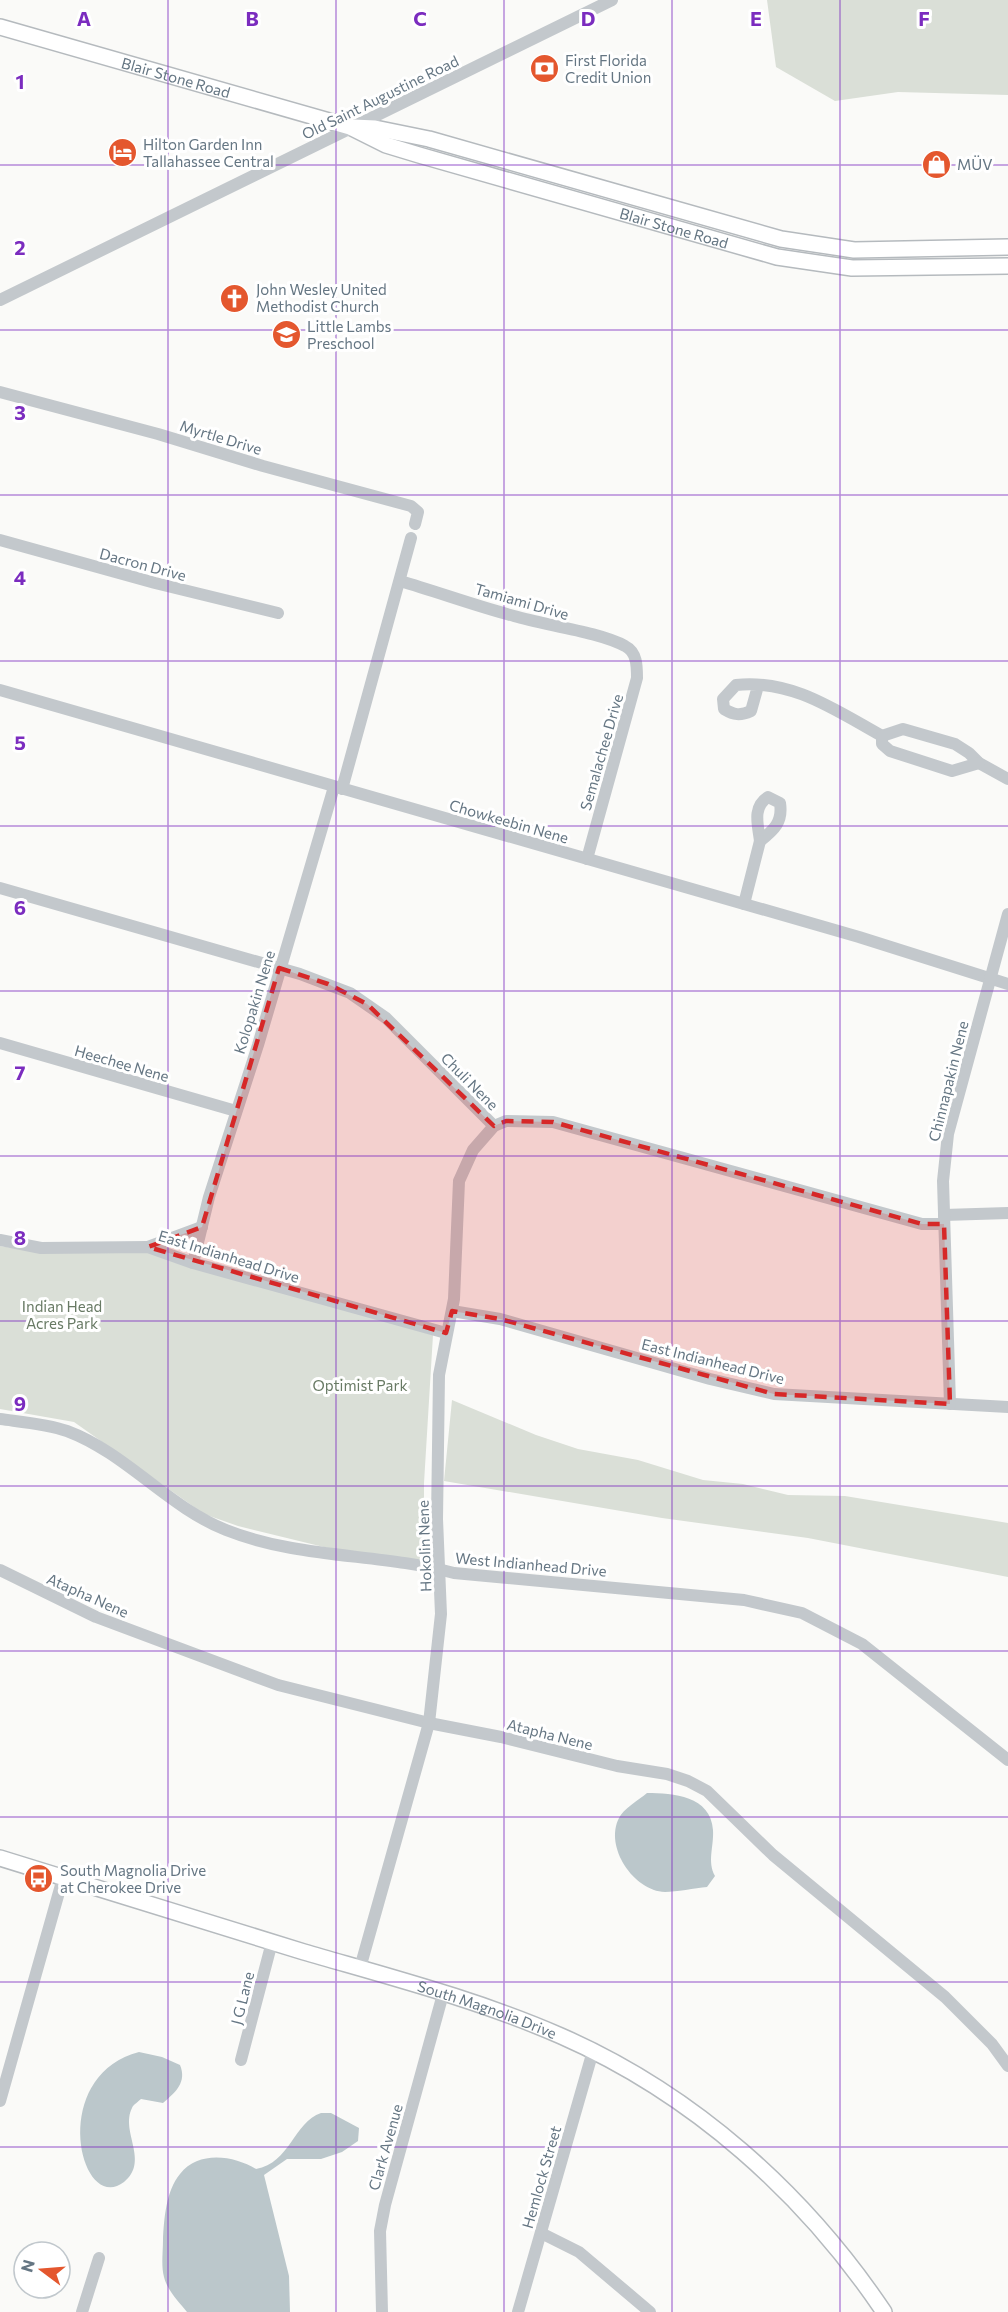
<svg xmlns="http://www.w3.org/2000/svg" width="1008" height="2312" font-family="Commissioner,sans-serif">
<rect width="100%" height="100%" fill="#fafaf8"/>
<g fill="#dadfd7">
<polygon points="767,0 1008,0 1008,95 898,92 835,101 776,67"/>
<polygon points="0,1246 38,1252 142,1251 433,1335 424,1483 424,1561 336,1550 238,1526 204,1514 74,1422 0,1409"/>
<polygon points="452,1400 536,1435 578,1449 638,1460 703,1480 743,1484 788,1495 845,1496 1008,1523 1008,1577 808,1538 662,1518 444,1481"/>
</g>
<g fill="#bbc7cb">
<path d="M 647,1793 C 673,1793 711,1796 713,1830 C 714,1847 707,1861 715,1876 L 707,1887 C 695,1888 676,1892 665,1892 C 634,1891 604,1847 619,1818 C 623,1809 639,1800 647,1793 Z"/>
<path d="M 139,2052 L 162,2057 L 180,2065 C 187,2082 176,2092 163,2103 L 141,2099 C 139,2101 133,2105 132,2108 C 120,2132 150,2161 124,2182 C 80,2216 47,2076 139,2052 Z"/>
<path d="M 321,2113 L 331,2113 L 359,2128 L 358,2141 L 342,2152 L 321,2159 L 287,2159 L 264,2175 L 289,2276 L 290,2312 L 187,2312 C 179,2302 167,2290 164,2277 C 161,2266 163,2252 163,2240 C 164,2219 166,2191 180,2174 C 199,2150 234,2156 256,2169 C 290,2163 294,2122 321,2113 Z"/>
</g>
<g fill="none" stroke-linecap="round" stroke-linejoin="round">
<defs>
<g id="major">
<path id="s1" d="M 0,27 L 350,127 L 386,145 L 419,155 L 777,257 L 852,268 L 1008,266"/>
<polyline points="353,127 375,128 429,139 781,239 854,250 1008,247"/>
<path id="s2" d="M 0,1858 C 101,1889 202,1921 304,1952 C 390,1977 479,2000 561,2036 C 693,2094 804,2193 884,2312"/>
</g>
</defs>
<use href="#major" stroke="#b5babe" stroke-width="18"/>
<g stroke="#c3c8cc" stroke-width="12">
<polyline points="0,300 612,0"/>
<polyline points="0,392 158,434 263,466 411,506 418,512 415,524"/>
<polyline points="0,540 155,583 278,613"/>
<path d="M 400,581 C 438,592 476,606 514,616 C 544,625 600,632 625,646 C 637,652 637,666 637,678 L 587,859"/>
<path d="M 758,686 L 751,711 C 740,716 734,715 724,709 L 723,699 L 736,685 C 792,679 835,710 882,736"/>
<polyline points="0,690 859,937 1008,984"/>
<polyline points="882,736 903,729 955,744 969,753 979,763 1008,779"/>
<polyline points="882,736 882,744 890,751 952,771 979,763"/>
<polyline points="342,789 411,538"/>
<path d="M 768,797 L 780,803 C 783,822 774,830 760,841 C 758,825 752,807 768,797 Z"/>
<polyline points="0,888 300,974 350,993 386,1018 494,1126"/>
<polyline points="744,904 760,841"/>
<polyline points="0,1043 236,1111"/>
<polyline points="944,1215 1008,1213"/>
<polyline points="0,1240 41,1248 148,1247 193,1263 446,1333"/>
<polyline points="148,1247 202,1227"/>
<polyline points="193,1263 209,1197 258,1045 334,787"/>
<polyline points="452,1311 500,1319 710,1379 774,1394 1008,1407"/>
<polyline points="950,1404 943,1181 948,1134 1008,914"/>
<path d="M 0,1419 C 22,1422 47,1424 67,1431 C 126,1453 168,1507 226,1530 C 299,1559 380,1553 454,1573 L 744,1600 L 802,1613 L 862,1644 L 1008,1760"/>
<polyline points="0,1570 96,1617 278,1685 429,1723 501,1737 617,1766 667,1774 688,1781 707,1791 773,1855 945,1997 992,2044 1008,2066"/>
<polyline points="360,1968 429,1723 441,1614 437,1519 439,1375 454,1299 459,1181 473,1150 494,1126 506,1121 553,1122 922,1224 944,1224"/>
<polyline points="241,2060 272,1942"/>
<polyline points="0,2101 63,1878"/>
<polyline points="541,2233 579,2252 650,2312"/>
<polyline points="82,2312 99,2258"/>
<polyline points="382,2312 380,2231 385,2205 443,1994"/>
<polyline points="518,2312 593,2051"/>
</g>
<use href="#major" stroke="#fff" stroke-width="15"/>
</g>
<path fill="#d62828" fill-opacity="0.2" stroke="#d62828" stroke-width="4.5" stroke-dasharray="12 8" stroke-linejoin="round" d="M 279,968 L 328,984 L 367,1004 L 494,1126 L 506,1121 L 553,1122 L 922,1224 L 944,1224 L 950,1404 L 774,1394 L 500,1319 L 452,1311 L 446,1333 L 148,1247 L 202,1227 Z"/>
<path fill="none" stroke="#7b2cbf" stroke-width="1.5" stroke-opacity="0.55" d="M 168,0 L 168,2312M 336,0 L 336,2312M 504,0 L 504,2312M 672,0 L 672,2312M 840,0 L 840,2312M 0,165 L 1008,165M 0,330 L 1008,330M 0,495 L 1008,495M 0,661 L 1008,661M 0,826 L 1008,826M 0,991 L 1008,991M 0,1156 L 1008,1156M 0,1321 L 1008,1321M 0,1486 L 1008,1486M 0,1651 L 1008,1651M 0,1817 L 1008,1817M 0,1982 L 1008,1982M 0,2147 L 1008,2147"/>
<defs>
<symbol id="bank-disc" viewBox="-11 -11 22 22"><circle r="9.5" fill="#e4572e" stroke="#fff"/><path d="M-6-4H6V4H-6ZM0-2.3a2.3 2.3 0 1 0 0 4.6a2.3 2.3 0 1 0 0-4.6Z" fill="#fff"/></symbol>
<symbol id="hotel-disc" viewBox="-11 -11 22 22"><circle r="9.5" fill="#e4572e" stroke="#fff"/><path d="M-6-4.5h1.5V1H6V5H4.5V3h-9V5H-6ZM-4 0a1.8 1.8 0 1 1 3.6 0ZM.5 0V-2.5h3Q6-2.5 6 0Z" fill="#fff"/></symbol>
<symbol id="shop-disc" viewBox="-11 -11 22 22"><circle r="9.5" fill="#e4572e" stroke="#fff"/><path d="M-5-2.5h2.3a2.7 3.5 0 0 1 5.4 0H5L5.5 6h-11ZM-1.5-2.5h3a1.5 2.3 0 0 0-3 0Z" fill="#fff"/></symbol>
<symbol id="church-disc" viewBox="-11 -11 22 22"><circle r="9.5" fill="#e4572e" stroke="#fff"/><path d="M-1.2-6h2.4v3.5h3.3v2.4h-3.3V6h-2.4V-.1h-3.3v-2.4h3.3Z" fill="#fff"/></symbol>
<symbol id="school-disc" viewBox="-11 -11 22 22"><circle r="9.5" fill="#e4572e" stroke="#fff"/><path d="M0-5L7-2L0 1L-7-2ZM-4 1L0 2.5L4 1V4Q0 6-4 4Z" fill="#fff"/></symbol>
<symbol id="bus-disc" viewBox="-11 -11 22 22"><circle r="9.5" fill="#e4572e" stroke="#fff"/><path d="M-5-6H5V4H4V6H2V4H-2V6H-4V4H-5ZM-3.5-4V0h7V-4ZM-3.5 1.2v1.5H-2V1.2ZM2 1.2v1.5H3.5V1.2Z" fill="#fff"/></symbol>
</defs>
<g fill-rule="evenodd">
<use href="#bank-disc" x="528" y="52" width="33" height="33"/>
<use href="#hotel-disc" x="106" y="136" width="33" height="33"/>
<use href="#shop-disc" x="920" y="148" width="33" height="33"/>
<use href="#church-disc" x="218" y="282" width="33" height="33"/>
<use href="#school-disc" x="270" y="318" width="33" height="33"/>
<use href="#bus-disc" x="22" y="1862" width="33" height="33"/>
</g>
<g text-anchor="middle" dominant-baseline="central" stroke-width="6" stroke-linejoin="round" paint-order="stroke">
<g font-size="15" fill="#657683" stroke="#fff" text-anchor="start">
<text x="565" y="60">First Florida<tspan x="565" dy="17">Credit Union</tspan></text>
<text x="143" y="144">Hilton Garden Inn<tspan x="143" dy="17">Tallahassee Central</tspan></text>
<text x="957" y="164">MÜV</text>
<text x="256" y="289">John Wesley United<tspan x="256" dy="17">Methodist Church</tspan></text>
<text x="307" y="326">Little Lambs<tspan x="307" dy="17">Preschool</tspan></text>
<text x="60" y="1870">South Magnolia Drive<tspan x="60" dy="17">at Cherokee Drive</tspan></text>
</g>
<g font-size="15" fill="#657683" stroke="#fff">
<text stroke="none"><textPath href="#s1" startOffset="183">Blair Stone Road</textPath></text>
<text transform="translate(380 97) rotate(-26)">Old Saint Augustine Road</text>
<text stroke="none"><textPath href="#s1" startOffset="704">Blair Stone Road</textPath></text>
<text transform="translate(221 437) rotate(17)">Myrtle Drive</text>
<text transform="translate(143 564) rotate(15)">Dacron Drive</text>
<text transform="translate(522 601) rotate(16)">Tamiami Drive</text>
<text transform="translate(601 752) rotate(-74)">Semalachee Drive</text>
<text transform="translate(509 821) rotate(16)">Chowkeebin Nene</text>
<text transform="translate(254 1002) rotate(-73)">Kolopakin Nene</text>
<text transform="translate(122 1063) rotate(16)">Heechee Nene</text>
<text transform="translate(470 1081) rotate(45)">Chuli Nene</text>
<text transform="translate(948 1081) rotate(-76)">Chinnapakin Nene</text>
<text transform="translate(229 1256) rotate(17)">East Indianhead Drive</text>
<text transform="translate(713 1361) rotate(14)">East Indianhead Drive</text>
<text transform="translate(424 1546) rotate(-92)">Hokolin Nene</text>
<text transform="translate(531 1564) rotate(5)">West Indianhead Drive</text>
<text transform="translate(88 1595) rotate(24)">Atapha Nene</text>
<text transform="translate(550 1734) rotate(14)">Atapha Nene</text>
<text transform="translate(242 1998) rotate(-76)">J G Lane</text>
<text stroke="none"><textPath href="#s2" startOffset="510">South Magnolia Drive</textPath></text>
<text transform="translate(385 2147) rotate(-74)">Clark Avenue</text>
<text transform="translate(541 2177) rotate(-74)">Hemlock Street</text>
</g>
<g font-size="15" fill="#687a64" stroke="#fff">
<text x="62" y="1306">Indian Head<tspan x="62" dy="17">Acres Park</tspan></text>
<text x="360" y="1385">Optimist Park</text>
</g>
</g>
<g font-size="20" text-anchor="middle" font-weight="bold" fill="#7b2cbf" stroke="#fff" stroke-width="6" stroke-linejoin="round" paint-order="stroke">
<text x="84" y="26">A</text>
<text x="252" y="26">B</text>
<text x="420" y="26">C</text>
<text x="588" y="26">D</text>
<text x="756" y="26">E</text>
<text x="924" y="26">F</text>
<text x="20" y="89">1</text>
<text x="20" y="255">2</text>
<text x="20" y="420">3</text>
<text x="20" y="585">4</text>
<text x="20" y="750">5</text>
<text x="20" y="915">6</text>
<text x="20" y="1080">7</text>
<text x="20" y="1245">8</text>
<text x="20" y="1411">9</text>
</g>
<g transform="translate(42 2270) rotate(286)"><circle r="28" fill="#ffffff" stroke="#c1c8cd" stroke-width="1.5"/>
<path d="M0-4.5L10 22L0 15L-10 22Z" fill="#e4572e"/>
<text y="-9" font-size="16" font-weight="bold" text-anchor="middle" fill="#657683">N</text>
</g>
</svg>
